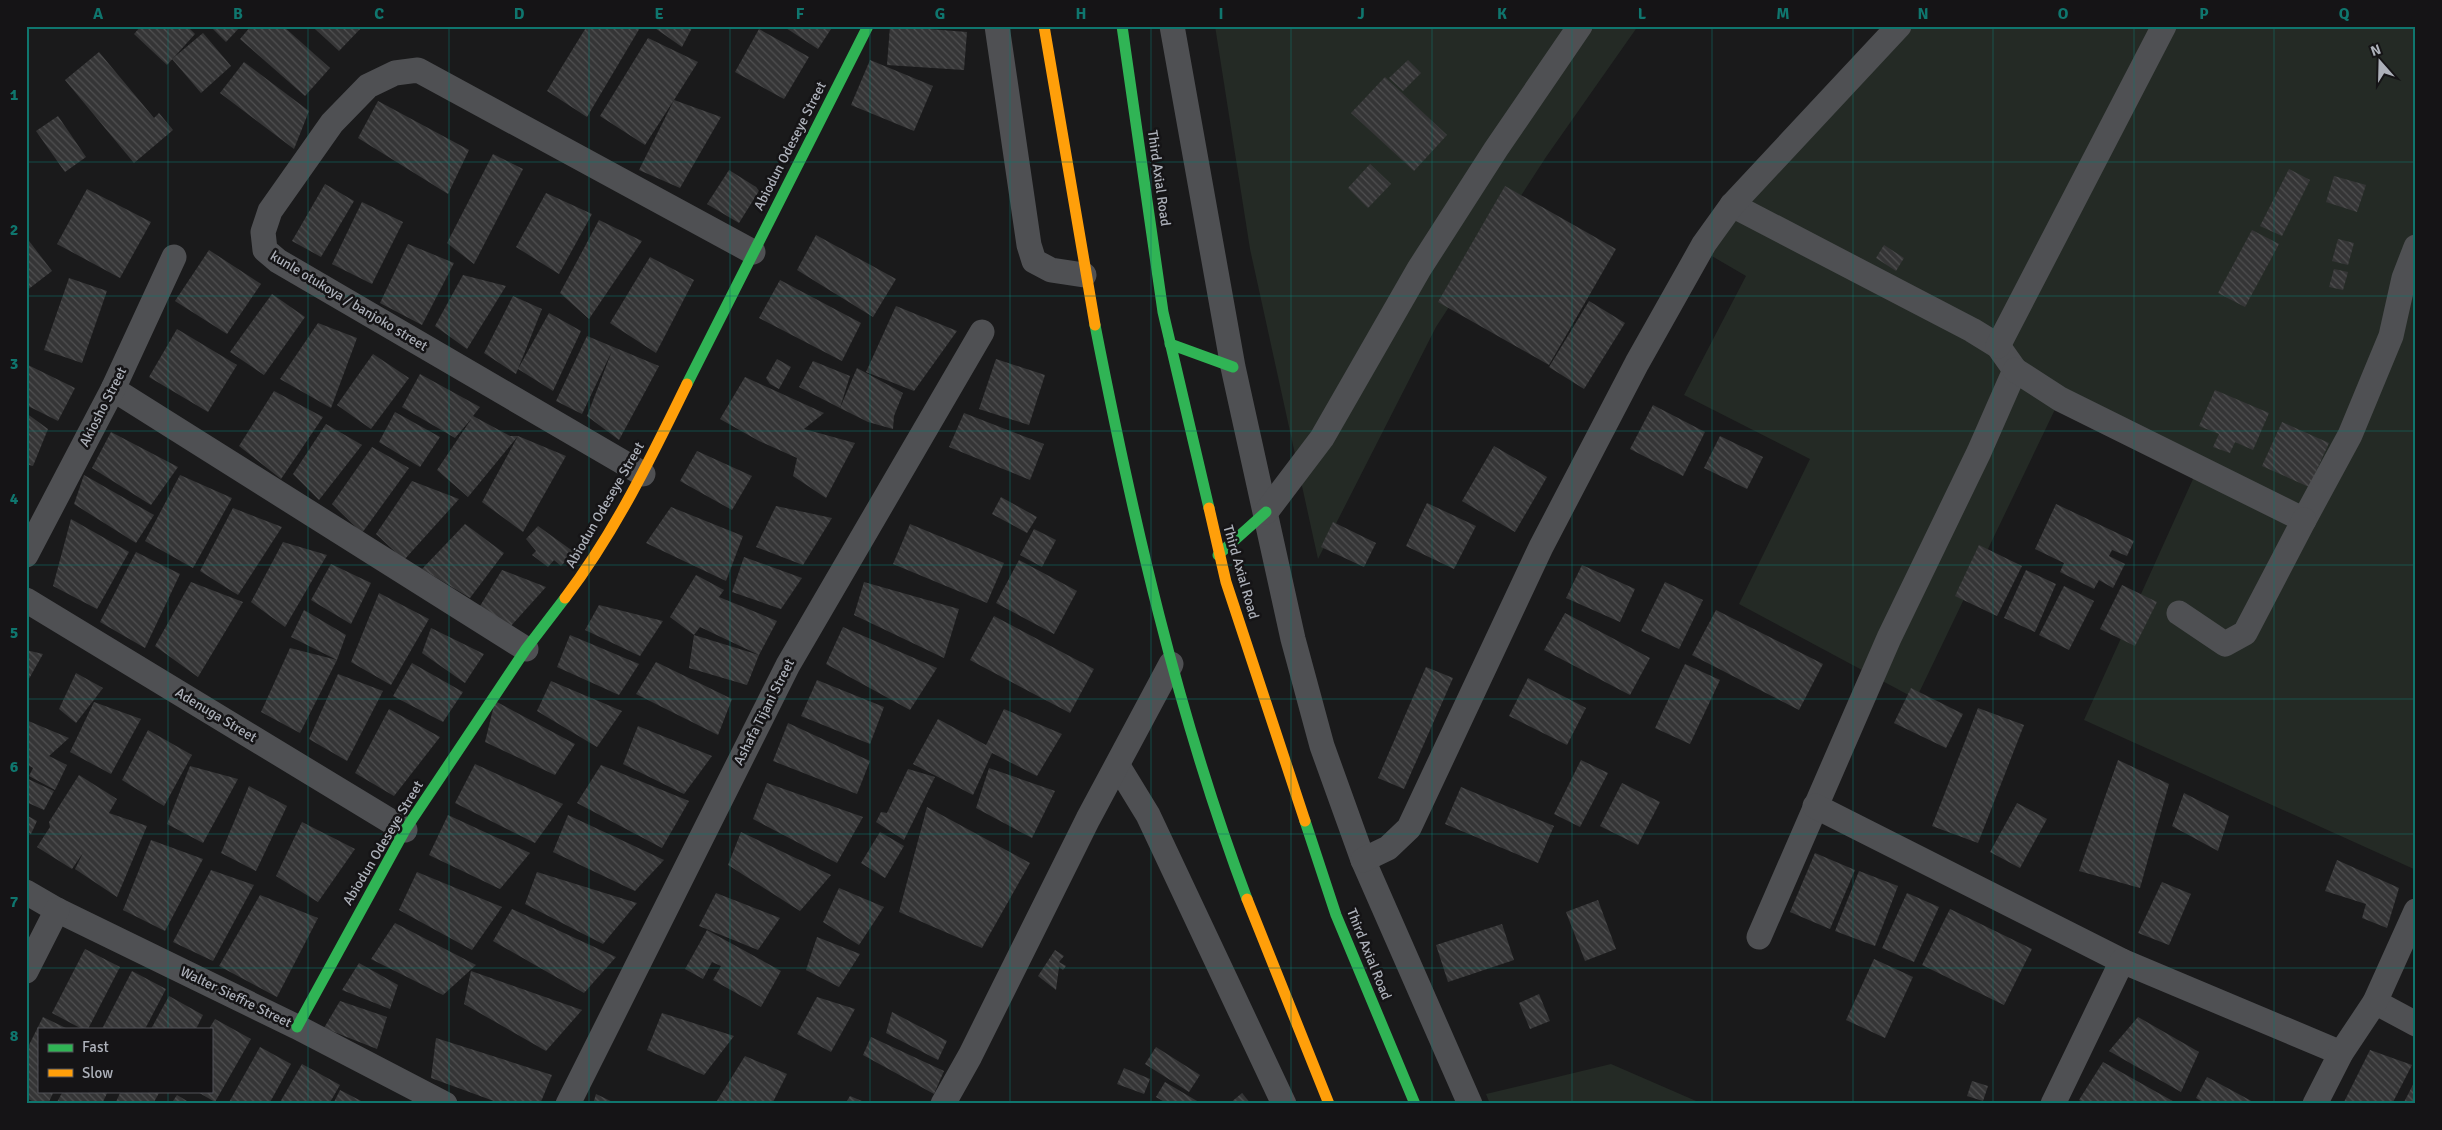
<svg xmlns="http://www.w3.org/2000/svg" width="2442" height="1130" font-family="Signika,sans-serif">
<defs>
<pattern id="building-back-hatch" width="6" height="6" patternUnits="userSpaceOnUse" patternTransform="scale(1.25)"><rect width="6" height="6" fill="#353536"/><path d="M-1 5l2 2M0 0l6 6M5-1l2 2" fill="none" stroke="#505051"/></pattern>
</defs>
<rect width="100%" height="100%" fill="#1a1a1b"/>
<g fill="#242a25">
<polygon points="1215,26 1638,26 1546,157 1436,327 1318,559 1250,249"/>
<polygon points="1905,26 2416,26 2416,870 2084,720 2198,468 2060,399 1916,699 1739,604 1810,459 1684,395 1746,276 1710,255 1728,229"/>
<polygon points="1611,1064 1703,1104 1490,1104 1486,1094"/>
</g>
<g fill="url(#building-back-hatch)" fill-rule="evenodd">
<polygon points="141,26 187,26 195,34 167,65 134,34"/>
<polygon points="210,26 241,26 226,42"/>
<polygon points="251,26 283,26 330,68 305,96 240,39"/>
<polygon points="316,26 363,26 339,51 314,28"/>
<polygon points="587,26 641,26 587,117 547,91"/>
<polygon points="652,26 693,26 682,47"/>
<polygon points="783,26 833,26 818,49"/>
<polygon points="890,26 967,32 964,70 887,65"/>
<polygon points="759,29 809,57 784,99 735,72"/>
<polygon points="203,33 231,66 201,93 172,59"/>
<polygon points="648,38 698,62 674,100 721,117 680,188 639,170 674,100 645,145 600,116"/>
<polygon points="99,52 154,118 159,113 173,130 134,163 65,80"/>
<polygon points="870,60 933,86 914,131 851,105"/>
<polygon points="1408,60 1421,73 1403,91 1389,78"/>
<polygon points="244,62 309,111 294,149 220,93"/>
<polygon points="1385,77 1447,135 1414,171 1351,113"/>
<polygon points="378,101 469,150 448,194 358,138"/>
<polygon points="58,116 86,157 65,172 36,131"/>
<polygon points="493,154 523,169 474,264 447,243"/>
<polygon points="1370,164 1391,184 1368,208 1348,188"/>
<polygon points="2289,169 2310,180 2282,236 2260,226"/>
<polygon points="729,170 756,187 759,191 739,223 707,204"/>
<polygon points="2334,176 2366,185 2357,212 2326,202"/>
<polygon points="325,184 354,201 321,257 292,241"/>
<polygon points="1505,186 1616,249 1549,365 1438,302"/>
<polygon points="87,189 151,222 120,278 57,244"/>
<polygon points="546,193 592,214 559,274 516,247"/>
<polygon points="362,202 403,222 372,284 332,264"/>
<polygon points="599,220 642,241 589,319 560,293"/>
<polygon points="2252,230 2279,244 2245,307 2218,293"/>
<polygon points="816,235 896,279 873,317 797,270"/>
<polygon points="26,237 52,271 26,291"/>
<polygon points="2338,239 2354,243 2348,265 2332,261"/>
<polygon points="408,244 454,263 422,325 380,303"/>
<polygon points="1884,245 1904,258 1896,271 1876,258"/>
<polygon points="209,250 261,284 227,334 175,301"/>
<polygon points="650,257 694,280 656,353 610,323"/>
<polygon points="2334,269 2348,272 2343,290 2329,287"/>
<polygon points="463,275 506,286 467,349 435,326"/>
<polygon points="69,278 107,291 82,363 44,350"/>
<polygon points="780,280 861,323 842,361 759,318"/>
<polygon points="272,294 305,317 264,375 230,352"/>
<polygon points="513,296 542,309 518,369 549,313 581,331 553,391 518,369 516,374 484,353"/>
<polygon points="1589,301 1625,323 1584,389 1549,367"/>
<polygon points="896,306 957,331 914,391 866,372"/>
<polygon points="318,323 357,338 331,408 280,379"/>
<polygon points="177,329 237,365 208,412 149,377"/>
<polygon points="587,336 659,366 619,440 587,416 612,351 582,414 556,401"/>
<polygon points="373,354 409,378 371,429 337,405"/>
<polygon points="777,359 791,367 779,389 770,384 766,378"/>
<polygon points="996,359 1045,375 1029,425 979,409"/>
<polygon points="813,361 850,376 840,408 799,387"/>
<polygon points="26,364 75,388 58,421 26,405"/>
<polygon points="857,368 903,393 894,416 893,429 868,422 840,408"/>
<polygon points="420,374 480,407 473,416 510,436 518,436 566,456 523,532 482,502 518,436 468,497 437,470 472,418 455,438 402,407"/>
<polygon points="745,377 824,413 804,429 855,443 826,498 793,476 797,458 759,441 720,419"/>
<polygon points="2215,390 2269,413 2253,450 2235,442 2230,453 2213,447 2219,434 2199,426"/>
<polygon points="274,391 323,417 281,479 239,446"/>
<polygon points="1653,405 1705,432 1683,476 1630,449"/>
<polygon points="395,412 440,437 420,467 379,442"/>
<polygon points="26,413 48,429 33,466 26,464"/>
<polygon points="964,413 1044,444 1030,480 949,447"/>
<polygon points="2282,422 2329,443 2309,487 2262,466"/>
<polygon points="326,424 362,445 319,500 293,474"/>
<polygon points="111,432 178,467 151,505 92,468"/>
<polygon points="1720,436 1763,457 1747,489 1704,468"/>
<polygon points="1494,446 1547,477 1515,532 1462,501"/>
<polygon points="372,447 409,468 362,533 332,504"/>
<polygon points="697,451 752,476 732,510 680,481"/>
<polygon points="84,475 154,515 136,543 74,504"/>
<polygon points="180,475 232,498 193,568 145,541"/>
<polygon points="412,481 459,499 404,560 376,534"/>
<polygon points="1001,497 1037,517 1027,533 992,514"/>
<polygon points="1427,503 1476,526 1454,569 1406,546"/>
<polygon points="2056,504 2134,541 2127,556 2112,550 2109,556 2125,564 2113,588 2099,580 2094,589 2060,572 2064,563 2035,549"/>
<polygon points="776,506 832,518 803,565 756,547"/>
<polygon points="671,507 743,536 726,581 646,543"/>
<polygon points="233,508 282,527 238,595 200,571"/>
<polygon points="71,519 129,552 97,609 53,586"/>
<polygon points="1333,522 1376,543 1364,567 1321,547"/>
<polygon points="465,524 504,553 470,598 422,569"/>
<polygon points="910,524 1004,563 987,603 893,564"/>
<polygon points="538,526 574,552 561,566 554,560 548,567 532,555 536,551 526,539"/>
<polygon points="1034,529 1056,540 1042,567 1020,555"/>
<polygon points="283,542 327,555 285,627 251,602"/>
<polygon points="1979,545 2022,566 1997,616 1955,596"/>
<polygon points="136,552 180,574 145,648 100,622"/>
<polygon points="744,557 802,578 781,609 732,592"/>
<polygon points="1019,560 1077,591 1054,634 996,603"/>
<polygon points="331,564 371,583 351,624 311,600"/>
<polygon points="1582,565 1635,589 1620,622 1566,598"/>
<polygon points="502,570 546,587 510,627 480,606"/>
<polygon points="2026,570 2056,584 2035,632 2004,618"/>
<path d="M 696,575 L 724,590 L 719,597 L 777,621 L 759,655 L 747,685 L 689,668 L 694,635 L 670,617 ZM 700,627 L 759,655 L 694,635 Z"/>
<polygon points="191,582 243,602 198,677 155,646"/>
<polygon points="864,582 959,609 944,658 854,615"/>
<polygon points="1665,582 1703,600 1679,649 1641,631"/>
<polygon points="2122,585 2157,602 2135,646 2100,629"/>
<polygon points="2064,586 2094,601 2069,650 2039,635"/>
<polygon points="379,593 429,619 391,685 351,662"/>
<polygon points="599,605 663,621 640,656 585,630"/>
<polygon points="304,610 346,635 337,660 291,637"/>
<polygon points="1716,610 1823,664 1799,710 1692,655"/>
<polygon points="1565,613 1650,658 1630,695 1544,650"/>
<polygon points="994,616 1094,669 1070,713 970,660"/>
<polygon points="843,627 937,668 910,710 826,664"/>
<polygon points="431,628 484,654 465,683 422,653"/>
<polygon points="570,635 639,664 619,695 557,667"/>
<polygon points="290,648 337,660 300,733 261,712"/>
<polygon points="26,650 43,654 26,684"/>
<polygon points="656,662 732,699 718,735 636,694"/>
<polygon points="412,663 463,692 443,722 393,696"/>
<polygon points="1685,664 1720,680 1690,744 1655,728"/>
<polygon points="1426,667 1453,678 1404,789 1378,778"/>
<polygon points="76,673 103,688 76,723 59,709"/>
<polygon points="338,674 383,691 347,761 309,739"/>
<polygon points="1528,678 1586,708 1567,745 1509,716"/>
<polygon points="817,680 884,707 870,744 801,716"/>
<polygon points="551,681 622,711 597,747 537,711"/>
<polygon points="1911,688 1963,714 1946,748 1894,723"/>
<polygon points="495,701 575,744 555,775 485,742"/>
<polygon points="94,702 141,719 111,774 70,752"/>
<polygon points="1978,708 2024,725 1978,843 1932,826"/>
<polygon points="389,709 440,737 394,796 355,773"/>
<polygon points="1004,709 1062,734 1037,776 992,753 973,795 913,764 938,719 986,745"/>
<polygon points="26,720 69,738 49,756 67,765 55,790 29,776 33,768 26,764"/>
<polygon points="788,723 870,761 857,794 773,761"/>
<polygon points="638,726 712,756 684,794 623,764"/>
<polygon points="148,730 192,755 164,806 122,780"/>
<polygon points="1581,760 1608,773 1580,827 1554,814"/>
<polygon points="2118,760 2169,784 2140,888 2079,871"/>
<polygon points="475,764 563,804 535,843 455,803"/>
<polygon points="601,765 689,801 662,848 577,803"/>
<polygon points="190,766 238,779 203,843 167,824"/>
<polygon points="989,768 1055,791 1032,838 976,808"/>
<polygon points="908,769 935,777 904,840 876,822 881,812 887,813"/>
<polygon points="79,775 117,799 109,813 147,826 117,897 75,869 83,853 72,869 37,847 50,827 49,822"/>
<polygon points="26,778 54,791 44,810 26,802"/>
<polygon points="767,783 863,817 837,863 753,819"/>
<polygon points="1622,783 1660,802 1638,845 1600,826"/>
<polygon points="249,786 287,806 256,871 221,853"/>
<polygon points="1461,787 1554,826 1538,863 1445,824"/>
<polygon points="2184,793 2229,816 2218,851 2172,826"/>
<polygon points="2017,803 2047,819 2020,868 1990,852"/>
<polygon points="927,807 1030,863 982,948 899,912"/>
<polygon points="26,815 37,821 31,834 26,831"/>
<polygon points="448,815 530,853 500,889 429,855"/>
<polygon points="568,815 664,860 635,891 553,852"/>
<polygon points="302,822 355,849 318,902 276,876"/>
<polygon points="741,832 831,875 800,911 728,865"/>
<polygon points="880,832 904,846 885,878 861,863"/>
<polygon points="151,840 203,859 165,931 123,910"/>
<polygon points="1815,853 1855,870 1830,929 1790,912"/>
<polygon points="2337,860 2399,888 2387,928 2362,918 2366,904 2325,891"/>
<polygon points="211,870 254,885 213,961 173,942"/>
<polygon points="1859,871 1898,886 1875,946 1835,931"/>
<polygon points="417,872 502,907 472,950 399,910"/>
<polygon points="537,872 637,903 603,944 525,904"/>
<polygon points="2162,882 2191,894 2169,945 2138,933"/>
<polygon points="839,888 884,907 859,945 823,922"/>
<polygon points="716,893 780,918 758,950 699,926"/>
<polygon points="1907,893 1939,907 1914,962 1882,948"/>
<polygon points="260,895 318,918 277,997 219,966"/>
<polygon points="1598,900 1616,949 1585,961 1566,912"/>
<polygon points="512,909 616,957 584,993 493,941"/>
<polygon points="1950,909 2032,949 2004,1005 1922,965"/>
<polygon points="395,923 476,965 443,995 371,959"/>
<polygon points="1502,924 1514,960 1448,982 1436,945"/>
<polygon points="707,930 781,971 761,1007 713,980 721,966 712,962 703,979 685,969"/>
<polygon points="817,937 860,954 839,987 806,970"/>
<polygon points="85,949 120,967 88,1029 82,1029 52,1013"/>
<polygon points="1055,950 1064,956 1059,962 1066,966 1063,970 1059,967 1056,990 1038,976"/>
<polygon points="1874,959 1913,977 1885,1038 1846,1020"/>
<polygon points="359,963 398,985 390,1009 342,990"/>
<polygon points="132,971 166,989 145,1029 102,1029"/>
<polygon points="471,971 582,1010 546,1051 464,1004"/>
<polygon points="1539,994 1550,1021 1530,1029 1519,1003"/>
<polygon points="169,996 203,1015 196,1029 151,1029"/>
<polygon points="817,997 855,1009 831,1052 797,1034"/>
<polygon points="340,1001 387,1017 377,1049 324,1028"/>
<polygon points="892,1012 947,1041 938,1060 886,1033"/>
<polygon points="662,1013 734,1036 704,1075 647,1050"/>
<polygon points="43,1017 68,1029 39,1029 39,1091 54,1091 48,1104 38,1104 26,1098 26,1051"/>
<polygon points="2138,1017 2199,1052 2181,1092 2109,1051"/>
<polygon points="215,1019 251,1039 215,1102 196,1091 211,1091 211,1029 209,1029"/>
<polygon points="871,1037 944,1071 934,1094 863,1055"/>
<polygon points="436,1038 552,1075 540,1104 502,1104 431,1078"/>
<polygon points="260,1047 291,1064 269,1104 228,1104"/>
<polygon points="1156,1047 1200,1075 1189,1092 1145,1064"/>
<polygon points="2370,1050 2412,1065 2392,1104 2343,1104"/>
<polygon points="745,1056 787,1074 772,1104 715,1104"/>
<polygon points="2103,1062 2178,1104 2086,1104 2079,1100"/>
<polygon points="302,1064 340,1085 329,1104 279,1104"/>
<polygon points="1124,1068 1150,1079 1144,1094 1117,1084"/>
<polygon points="2207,1077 2257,1104 2206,1104 2196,1098"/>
<polygon points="2416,1079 2416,1104 2403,1104"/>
<polygon points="1972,1081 1988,1086 1983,1101 1967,1096"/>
<polygon points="1165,1082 1197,1101 1195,1104 1168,1104 1156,1097"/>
<polygon points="340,1090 367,1104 333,1104"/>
<polygon points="63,1091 108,1091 102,1104 56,1104"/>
<polygon points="121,1091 160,1091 153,1104 115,1104"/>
<polygon points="1242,1093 1251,1104 1229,1104"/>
<polygon points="596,1094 617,1104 593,1104"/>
<polygon points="177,1095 192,1104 171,1104"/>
<polygon points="850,1096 869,1104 845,1104"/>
</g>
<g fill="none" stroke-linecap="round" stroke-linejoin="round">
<g stroke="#4f5053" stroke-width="25">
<polyline points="997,26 1029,245 1034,261 1051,270 1084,275"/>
<polyline points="1172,26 1233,367 1293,639 1322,746 1363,860 1470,1104"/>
<polyline points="1732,205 1972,330 1998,346 2015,370 1979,452 1889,638 1759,937"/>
<polyline points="1998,346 2164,26"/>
<polyline points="2015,370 2060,399 2304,520 2350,435 2391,336 2404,278 2416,247"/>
<polyline points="113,389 526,649"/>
<polyline points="643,474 278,261 265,250 263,232 270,211 332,123 368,86 395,73 418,70 753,252"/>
<polyline points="1266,512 1322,438 1419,269 1496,149 1580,26"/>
<polyline points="26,555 113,389 174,257"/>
<polyline points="26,600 405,830"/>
<polyline points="2179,613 2225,644 2245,633 2304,520"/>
<polyline points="1118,766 1148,815 1284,1104"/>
<polyline points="1815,806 2122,961 2341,1053"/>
<polyline points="1363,860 1388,848 1409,828 1541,547 1637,363 1704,244 1732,205 1899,26"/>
<polyline points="26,892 57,910 297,1027 445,1104"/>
<polyline points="26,971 57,910"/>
<polyline points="2375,1002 2416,1024"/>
<polyline points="568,1104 788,665 982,332"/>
<polyline points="943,1104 970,1056 1088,819 1171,664"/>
<polyline points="2053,1104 2122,961"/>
<polyline points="2315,1104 2341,1053 2375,1002 2416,911"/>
</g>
<g stroke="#30b455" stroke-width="11">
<polyline points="1122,26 1163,312 1209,508"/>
<path d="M 1095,325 C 1133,519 1177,713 1247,899"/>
<polyline points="1170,344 1233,367"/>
<polyline points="687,384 868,26"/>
<polyline points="1218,555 1266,512"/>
<polyline points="1305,821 1336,915 1415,1104"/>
<polyline points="297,1027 405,830 526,649 565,598"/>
</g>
<g stroke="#ff9f0a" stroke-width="11">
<polyline points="1044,26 1095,325"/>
<polyline points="1209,508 1226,582 1305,821"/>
<path d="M 565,598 C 615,532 651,458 687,384"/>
<polyline points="1247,899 1329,1104"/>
</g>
</g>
<path fill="none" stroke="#0f766e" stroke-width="1" stroke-opacity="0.55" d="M 168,26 L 168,1029M 308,26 L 308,1104M 449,26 L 449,1104M 589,26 L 589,1104M 730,26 L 730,1104M 870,26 L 870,1104M 1010,26 L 1010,1104M 1151,26 L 1151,1104M 1291,26 L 1291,1104M 1432,26 L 1432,1104M 1572,26 L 1572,1104M 1712,26 L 1712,1104M 1853,26 L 1853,1104M 1993,26 L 1993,1104M 2134,26 L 2134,1104M 2274,26 L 2274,1104M 26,162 L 2416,162M 26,296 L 2416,296M 26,431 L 2416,431M 26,565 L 2416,565M 26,699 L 2416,699M 26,834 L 2416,834M 26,968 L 2416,968M 168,1091 L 168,1104"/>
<g text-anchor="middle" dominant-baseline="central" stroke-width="5" stroke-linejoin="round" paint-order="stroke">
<g font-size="14" fill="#adb1ba" stroke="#151416">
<text transform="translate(790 146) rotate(-63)">Abiodun Odeseye Street</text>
<text transform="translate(1159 178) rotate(82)">Third Axial Road</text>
<text transform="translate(349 301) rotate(31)">kunle otukoya / banjoko street</text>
<text transform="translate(103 407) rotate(-63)">Akiosho Street</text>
<text transform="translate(605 505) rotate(-60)">Abiodun Odeseye Street</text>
<text transform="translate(1241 572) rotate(74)">Third Axial Road</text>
<text transform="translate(764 712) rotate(-63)">Ashafa Tijani Street</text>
<text transform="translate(216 715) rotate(31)">Adenuga Street</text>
<text transform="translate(383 843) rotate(-59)">Abiodun Odeseye Street</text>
<text transform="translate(1369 954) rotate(68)">Third Axial Road</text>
<text transform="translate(236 997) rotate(26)">Walter Sieffre Street</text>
</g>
</g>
<rect width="2442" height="1130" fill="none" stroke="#151416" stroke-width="55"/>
<rect x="38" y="1028" width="175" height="65" fill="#151416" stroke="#525358"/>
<rect x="48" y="1044" width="25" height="8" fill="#30b455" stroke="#525358"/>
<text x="82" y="1052" font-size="15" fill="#adb1ba">Fast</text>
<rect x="48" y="1069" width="25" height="8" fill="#ff9f0a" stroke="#525358"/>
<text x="82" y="1078" font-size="15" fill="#adb1ba">Slow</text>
<g transform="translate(2380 62) rotate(340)" stroke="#151416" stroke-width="4" paint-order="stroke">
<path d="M0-4L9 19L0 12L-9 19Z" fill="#adb1ba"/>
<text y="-8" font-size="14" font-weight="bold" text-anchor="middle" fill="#adb1ba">N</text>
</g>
<rect x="28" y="28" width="2386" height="1074" fill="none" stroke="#0f766e" stroke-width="2"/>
<g font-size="16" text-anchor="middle" font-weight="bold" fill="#0f766e">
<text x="98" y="19">A</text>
<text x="238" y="19">B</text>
<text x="379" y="19">C</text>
<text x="519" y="19">D</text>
<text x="659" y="19">E</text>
<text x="800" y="19">F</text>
<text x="940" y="19">G</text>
<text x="1081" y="19">H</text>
<text x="1221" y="19">I</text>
<text x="1361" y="19">J</text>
<text x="1502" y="19">K</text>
<text x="1642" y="19">L</text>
<text x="1783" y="19">M</text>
<text x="1923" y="19">N</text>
<text x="2063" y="19">O</text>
<text x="2204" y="19">P</text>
<text x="2344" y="19">Q</text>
<text x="14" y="100">1</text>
<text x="14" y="235">2</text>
<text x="14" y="369">3</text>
<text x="14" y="504">4</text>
<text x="14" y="638">5</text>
<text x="14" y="772">6</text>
<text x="14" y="907">7</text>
<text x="14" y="1041">8</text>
</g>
</svg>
